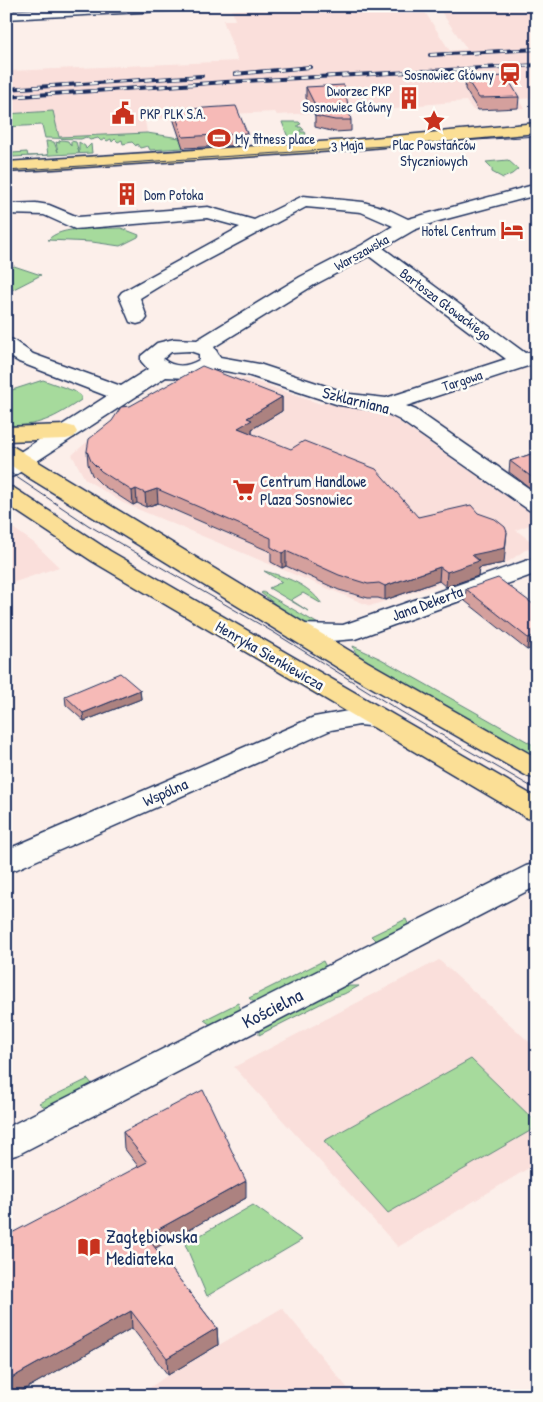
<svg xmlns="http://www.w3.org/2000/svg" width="543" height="1402" font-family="'Patrick Hand',sans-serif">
<rect width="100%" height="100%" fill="#fcefea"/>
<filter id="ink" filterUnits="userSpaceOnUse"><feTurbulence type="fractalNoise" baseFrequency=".02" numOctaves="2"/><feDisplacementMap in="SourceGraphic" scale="10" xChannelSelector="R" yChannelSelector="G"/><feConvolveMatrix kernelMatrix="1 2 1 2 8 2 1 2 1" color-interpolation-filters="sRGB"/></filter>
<g filter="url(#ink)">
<g fill="#fadfdb">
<polygon points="338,6 421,6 450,51 467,49 437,6 537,6 537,98 518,99 524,108 473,110 466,101 420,105 411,108 277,115 275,112 189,116 145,120 147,133 59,137 53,111 6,114 6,63 9,63 10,71 238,61 223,20 235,20 232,10"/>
<polygon points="224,375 251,380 321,404 333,398 392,417 537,517 537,522 516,530 537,546 525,550 508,562 370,606 123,503 85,479 72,455 88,441 102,431"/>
<polygon points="6,523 34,543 59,567 6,585"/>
<polygon points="439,960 537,1049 537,1163 398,1247 234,1067"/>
<polygon points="282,1308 354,1396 138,1396 168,1375"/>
</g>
<g fill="#a6da9c" stroke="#60847d">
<polygon points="53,111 59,137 147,133 180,138 183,148 150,150 148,146 140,148 137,144 136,146 132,142 123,144 122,140 118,142 115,139 112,142 111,139 107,141 105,139 101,141 98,138 90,140 86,137 81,139 48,138 45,138 42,125 6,127 6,114"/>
<polygon points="282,122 299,122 301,124 298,125 298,127 301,127 304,130 300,130 301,132 305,132 306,134 304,135 306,140 289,140"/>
<polygon points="62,140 68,141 71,146 71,141 76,142 79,153 79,142 85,146 86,149 91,144 92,153 13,157 12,153 27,152 28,156 48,155 46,141 54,142 58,152 56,142 59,143 59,141"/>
<polygon points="508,160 518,169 512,174 503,178 492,172 492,168 486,162"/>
<path d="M 121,228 L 139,235 L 138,237 L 120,246 L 92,242 L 48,240 C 60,225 103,229 121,228 Z"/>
<polygon points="14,266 41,275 6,293 6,271"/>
<path d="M 43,380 L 74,391 L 81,396 L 81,400 C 56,417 37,428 6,425 L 6,392 Z"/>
<path d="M 264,571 C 286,577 308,584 322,604 L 303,593 L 291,600 L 308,611 L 269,588 L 282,582 Z"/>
<polygon points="263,592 327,629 299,623 261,593"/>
<polygon points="353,646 381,659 537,747 537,760 357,657"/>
<polygon points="406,919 409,926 376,941 371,936"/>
<polygon points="323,961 326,967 255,1003 249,998"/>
<polygon points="343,986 359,986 344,994 334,997 259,1035 259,1029"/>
<polygon points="238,1003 241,1010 211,1025 204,1020"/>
<polygon points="471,1059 537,1123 537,1127 388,1213 324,1141"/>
<polygon points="88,1079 92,1084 46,1108 39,1103"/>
<polygon points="253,1205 302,1240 207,1296 185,1244"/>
</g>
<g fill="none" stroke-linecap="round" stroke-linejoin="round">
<defs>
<g id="minor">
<polygon points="92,6 189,6 182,10 6,19 6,11"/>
<path d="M 537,184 L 537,195 L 435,222 L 414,230 L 383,248 L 525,353 L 537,351 L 537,363 L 406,406 L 416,410 L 537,494 L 537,512 L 529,510 L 400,420 L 382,411 L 339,405 L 247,375 L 214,369 L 204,374 L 189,378 L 166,377 L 14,476 L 6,478 L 6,461 L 107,396 L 19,362 L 6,354 L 6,338 L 13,340 L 33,354 L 121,386 L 148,369 L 141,361 L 141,356 L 157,343 L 174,339 L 197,340 L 300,277 L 362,245 L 393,226 L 361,212 L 306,207 L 171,279 L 140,298 L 147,318 L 144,322 L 137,324 L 130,322 L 119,296 L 122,292 L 240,227 L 207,218 L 75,229 L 44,215 L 6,214 L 6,204 L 36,203 L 49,205 L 78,217 L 208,207 L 254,220 L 303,196 L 363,202 L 385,208 L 408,219 ZM 369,256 L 506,359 L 386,398 L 350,394 L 259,364 L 220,357 L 214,347 L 314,285 ZM 190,351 L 199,354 L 199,360 C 187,367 174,368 163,359 L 171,352 Z"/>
<polygon points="537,557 537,573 355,639 319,642 289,638 285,632 289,626 298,624 343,625"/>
<polygon points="359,709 389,713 393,719 389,725 379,727 359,725 331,730 17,869 6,872 6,850 314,717"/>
<polygon points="537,863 537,886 19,1154 6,1158 6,1128 526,866"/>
</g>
<g id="major">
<polygon points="537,123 537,133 350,150 6,172 6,162 350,140"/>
<polygon points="66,425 74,427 77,432 74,437 66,439 6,441 6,427"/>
<polygon points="6,445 14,447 368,662 537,758 537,779 527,776 348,674 31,479 6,462"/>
<polygon points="6,486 14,488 110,551 537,798 537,820 527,818 92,561 6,504"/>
</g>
</defs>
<use href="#minor" stroke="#1b2f5e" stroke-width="3"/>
<use href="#major" stroke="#1b2f5e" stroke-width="3"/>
<use href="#minor" fill="#fdfcf7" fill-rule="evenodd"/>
<use href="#major" fill="#fbdf96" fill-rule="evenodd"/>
<g stroke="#1b2f5e" stroke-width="1">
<polyline points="6,171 537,136"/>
<polyline points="6,470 88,525 273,632 400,711 537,790"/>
</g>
<defs>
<g id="rail">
<polyline points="430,55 537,49"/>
<polyline points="235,74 310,67"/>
<polyline points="6,89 202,76"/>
<polyline points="6,97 226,82 537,65"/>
</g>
</defs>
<use href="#rail" stroke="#1b2f5e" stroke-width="4"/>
<use href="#rail" stroke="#fdfcf7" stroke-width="2.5" stroke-dasharray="7" stroke-linecap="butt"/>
</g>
<g fill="#d4a09d" stroke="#1b2f5e">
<polygon points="466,78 519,97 518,108 478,110 465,89"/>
<polygon points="306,87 351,120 351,131 335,132 315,127 315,116 306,98"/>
<polygon points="174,110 247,133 247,145 183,148 174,121"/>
<polygon points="282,397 282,411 252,429 252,434 418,517 504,563 479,568 478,576 446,587 439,581 385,600 378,598 368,598 339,590 286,566 282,568 271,562 271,552 158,503 146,507 137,503 133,505 102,485 92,475 88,464 87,451"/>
<polygon points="537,452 537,493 509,472 510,461"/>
<polygon points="466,589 537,607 537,646 527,650 465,601"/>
<polygon points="140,690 141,699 84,721 66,705 65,696"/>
<polygon points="123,1132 246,1198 155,1248 217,1328 218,1345 168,1375 132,1328 13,1396 138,1166 124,1148"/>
</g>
<g fill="#ac8280" stroke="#1b2f5e">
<polygon points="282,397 282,411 252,429 252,434 238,428 247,418"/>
<polygon points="136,489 137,503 133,505 132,491"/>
<polygon points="157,489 158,503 146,507 145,493"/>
<polygon points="507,532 504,563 479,568 478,576 446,587 447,572"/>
<polygon points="286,551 286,566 282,568 282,553"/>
<polygon points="440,567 439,581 385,600 385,586"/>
<polygon points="537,634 537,646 527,650 528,638"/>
<polygon points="140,690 141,699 84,721 83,713"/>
<polygon points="246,1181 246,1198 147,1253 146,1236"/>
<polygon points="131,1311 132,1328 13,1396 6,1396 6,1381"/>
<polygon points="217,1328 218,1345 168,1375 167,1358"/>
</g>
<g fill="#f6bab7" stroke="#1b2f5e">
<polygon points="506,76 519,97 479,98 466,78"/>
<polygon points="344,85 351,120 335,120 315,116 315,105 306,87"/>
<polygon points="236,106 247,133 183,137 174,110"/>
<polygon points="202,366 282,397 247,418 252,420 238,428 291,449 304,441 376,469 418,517 471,505 478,513 495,519 505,527 507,532 505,548 472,555 479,561 447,572 440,567 385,586 379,583 368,584 339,575 286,551 282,553 271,547 271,538 157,489 145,493 136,489 132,491 101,471 91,461 87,451 89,439 112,421 121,407 130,406"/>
<polygon points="537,452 537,481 510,461"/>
<polygon points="498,578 537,607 537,634 528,638 466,589"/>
<polygon points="120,673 140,690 83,713 65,696"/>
<polygon points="203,1090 246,1181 146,1236 217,1328 167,1358 131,1311 6,1381 6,1236 147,1162 123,1132"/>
</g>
</g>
<defs>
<symbol id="station-bare" viewBox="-9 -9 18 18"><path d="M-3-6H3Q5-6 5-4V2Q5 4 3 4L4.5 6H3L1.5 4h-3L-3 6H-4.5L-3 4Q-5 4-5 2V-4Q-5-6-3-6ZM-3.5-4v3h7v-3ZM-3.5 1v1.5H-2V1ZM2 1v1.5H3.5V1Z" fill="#c8321e" stroke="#fdfcf7" stroke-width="2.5" paint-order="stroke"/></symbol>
<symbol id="building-bare" viewBox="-9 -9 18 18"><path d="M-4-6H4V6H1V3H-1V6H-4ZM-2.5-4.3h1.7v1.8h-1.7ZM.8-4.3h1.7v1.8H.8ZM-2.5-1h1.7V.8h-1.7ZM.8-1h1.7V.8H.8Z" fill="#c8321e" stroke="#fdfcf7" stroke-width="2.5" paint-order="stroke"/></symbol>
<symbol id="civic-bare" viewBox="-9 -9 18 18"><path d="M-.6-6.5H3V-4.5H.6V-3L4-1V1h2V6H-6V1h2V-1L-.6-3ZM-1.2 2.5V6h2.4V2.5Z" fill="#c8321e" stroke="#fdfcf7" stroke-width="2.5" paint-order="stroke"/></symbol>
<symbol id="sight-bare" viewBox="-9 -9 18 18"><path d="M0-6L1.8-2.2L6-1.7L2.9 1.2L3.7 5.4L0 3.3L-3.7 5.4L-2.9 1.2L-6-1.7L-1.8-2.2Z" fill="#c8321e" stroke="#fdfcf7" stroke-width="2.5" paint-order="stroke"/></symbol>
<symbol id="stadium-bare" viewBox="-9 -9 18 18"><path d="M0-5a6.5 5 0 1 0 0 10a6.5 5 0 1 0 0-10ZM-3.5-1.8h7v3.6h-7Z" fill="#c8321e" stroke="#fdfcf7" stroke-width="2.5" paint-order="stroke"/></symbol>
<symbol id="hotel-bare" viewBox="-9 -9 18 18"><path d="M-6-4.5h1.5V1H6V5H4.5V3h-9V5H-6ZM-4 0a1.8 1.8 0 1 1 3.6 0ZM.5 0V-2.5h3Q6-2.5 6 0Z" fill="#c8321e" stroke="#fdfcf7" stroke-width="2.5" paint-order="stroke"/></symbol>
<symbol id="supermarket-bare" viewBox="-9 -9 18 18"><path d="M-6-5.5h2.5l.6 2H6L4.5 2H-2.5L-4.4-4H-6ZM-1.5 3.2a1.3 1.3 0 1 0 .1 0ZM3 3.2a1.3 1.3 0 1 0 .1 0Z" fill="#c8321e" stroke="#fdfcf7" stroke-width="2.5" paint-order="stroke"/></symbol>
<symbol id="library-bare" viewBox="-9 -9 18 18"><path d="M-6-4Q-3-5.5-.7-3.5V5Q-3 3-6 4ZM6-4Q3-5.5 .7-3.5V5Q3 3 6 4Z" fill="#c8321e" stroke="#fdfcf7" stroke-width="2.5" paint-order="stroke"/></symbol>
</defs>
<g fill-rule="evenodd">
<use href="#station-bare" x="494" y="58" width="32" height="32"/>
<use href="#building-bare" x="393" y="82" width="32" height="32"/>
<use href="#civic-bare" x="107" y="97" width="32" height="32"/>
<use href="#sight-bare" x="418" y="105" width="32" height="32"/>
<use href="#stadium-bare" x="203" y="122" width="32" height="32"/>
<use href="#building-bare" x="111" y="178" width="32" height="32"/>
<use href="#hotel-bare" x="496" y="214" width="32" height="32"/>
<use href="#supermarket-bare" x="228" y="474" width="32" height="32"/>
<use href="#library-bare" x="73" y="1231" width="32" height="32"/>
</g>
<g text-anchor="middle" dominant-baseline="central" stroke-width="5" stroke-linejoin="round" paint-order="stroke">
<g font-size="14" fill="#1b2f5e" stroke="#fdfcf7" text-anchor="end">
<text x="494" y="74">Sosnowiec Główny</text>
<text x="392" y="90">Dworzec PKP<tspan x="392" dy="16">Sosnowiec Główny</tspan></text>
<text x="140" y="113" text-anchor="start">PKP PLK S.A.</text>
<text x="235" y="138" text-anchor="start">My fitness place</text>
<text x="434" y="144" text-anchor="middle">Plac Powstańców<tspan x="434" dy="16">Styczniowych</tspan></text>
<text x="144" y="194" text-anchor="start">Dom Potoka</text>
<text x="496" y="230">Hotel Centrum</text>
</g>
<g font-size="14" fill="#1b2f5e" stroke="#fdfcf7">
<text transform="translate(347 145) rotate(-5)">3 Maja</text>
<text transform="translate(361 252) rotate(-29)">Warszawska</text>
<text transform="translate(446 304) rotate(37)">Bartosza Głowackiego</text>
<text transform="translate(462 380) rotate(-18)">Targowa</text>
</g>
<g font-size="16" fill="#1b2f5e" stroke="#fdfcf7">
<text transform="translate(356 400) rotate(14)">Szklarniana</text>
<text transform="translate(427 603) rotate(-20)">Jana Dekerta</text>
<text transform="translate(270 655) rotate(30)">Henryka Sienkiewicza</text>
<text transform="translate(165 792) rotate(-24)">Wspólna</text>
</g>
<g font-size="16" fill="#1b2f5e" stroke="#fdfcf7" text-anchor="start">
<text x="260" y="481">Centrum Handlowe<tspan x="260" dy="18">Plaza Sosnowiec</tspan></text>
</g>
<g font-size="19" fill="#1b2f5e" stroke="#fdfcf7">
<text transform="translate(272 1008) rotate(-27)">Kościelna</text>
</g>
<g font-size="19" fill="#1b2f5e" stroke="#fdfcf7" text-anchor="start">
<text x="106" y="1236">Zagłębiowska<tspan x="106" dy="22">Mediateka</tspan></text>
</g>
</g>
<rect width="543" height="1402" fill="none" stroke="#fdfcf7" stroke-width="25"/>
<rect x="12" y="12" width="518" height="1377" fill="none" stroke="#1b2f5e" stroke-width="2" filter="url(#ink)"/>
</svg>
